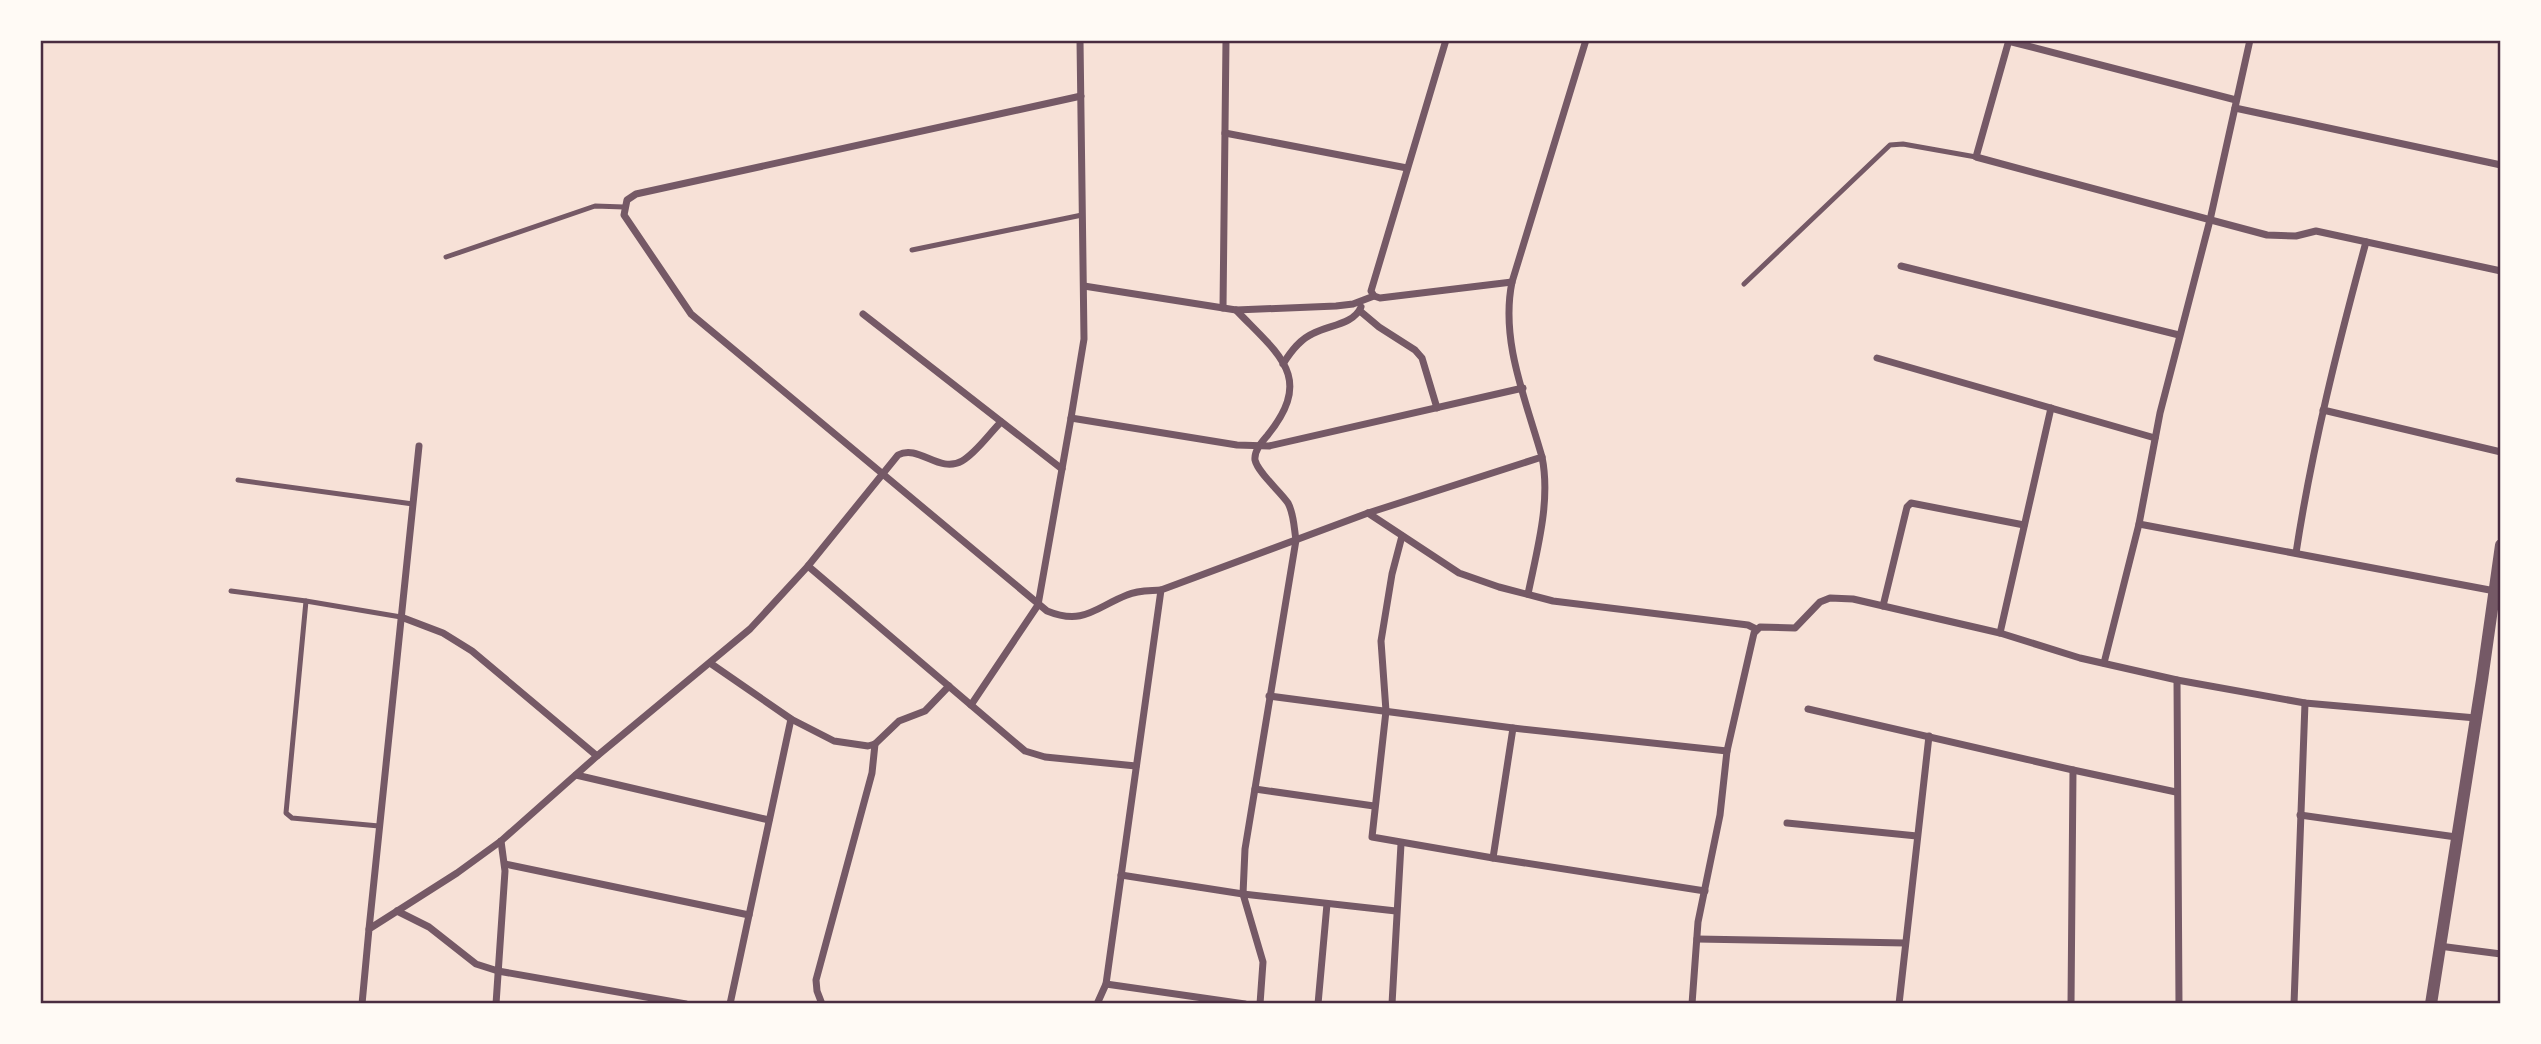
<svg xmlns="http://www.w3.org/2000/svg" width="2541" height="1044" font-family="Arial,sans-serif">
<rect width="100%" height="100%" fill="#f7e1d7"/>
<g fill="none" stroke-linecap="round" stroke-linejoin="round">
<g stroke="#755966" stroke-width="5">
<polyline points="912,250 1082,215"/>
<polyline points="446,257 595,206 624,207"/>
<polyline points="1744,284 1890,145 1903,144 1976,157"/>
<polyline points="238,480 413,504"/>
<polyline points="231,591 306,601 401,617"/>
<polyline points="306,601 286,813 292,818 379,826"/>
</g>
<g stroke="#755966" stroke-width="7">
<polyline points="1446,40 1371,291 1374,296 1380,298 1512,282"/>
<polyline points="2009,40 1976,157 2267,235 2296,236 2316,231 2501,271"/>
<polyline points="2008,41 2236,100"/>
<path d="M 1081,96 L 636,194 L 627,200 L 624,215 L 691,314 L 1047,611 C 1084,626 1096,607 1127,595 C 1138,590 1150,591 1161,590"/>
<polyline points="2235,108 2501,165"/>
<polyline points="1225,133 1407,168"/>
<polyline points="1901,266 2179,335"/>
<polyline points="1084,286 1236,310 1336,306 1353,304 1374,296"/>
<polyline points="1223,308 1226,40"/>
<path d="M 1236,310 C 1279,355 1315,377 1267,436 C 1261,443 1254,451 1255,460 C 1258,473 1280,491 1288,503 C 1294,514 1294,528 1296,540 L 1245,849 L 1243,894 L 1263,962 L 1260,1004"/>
<polyline points="1360,311 1379,327 1415,350 1422,358 1437,408"/>
<polyline points="863,314 1062,469"/>
<polyline points="1877,358 2155,438"/>
<path d="M 1283,364 C 1291,351 1300,339 1314,333 C 1330,325 1354,324 1361,307"/>
<polyline points="2323,410 2501,452"/>
<polyline points="1071,418 1237,445 1269,446 1523,388"/>
<polyline points="1368,513 1459,573 1499,587 1553,601 1748,625 1756,629"/>
<polyline points="2139,524 2495,591"/>
<polyline points="1402,536 1392,574 1381,641 1386,711 1372,837 1493,858"/>
<path d="M 2296,553 C 2312,448 2338,345 2366,242"/>
<polyline points="808,566 1025,751 1045,757 1136,766"/>
<path d="M 1528,594 C 1537,550 1551,501 1542,457"/>
<polyline points="1883,606 1907,507 1911,503 2024,525"/>
<polyline points="401,617 443,633 472,651 597,756"/>
<polyline points="2000,633 2051,408"/>
<polyline points="710,663 791,719 730,1004"/>
<polyline points="2104,663 2139,524 2160,413 2210,220 2250,40"/>
<polyline points="2177,680 2179,1004"/>
<polyline points="1269,696 1513,728 1727,751"/>
<polyline points="971,705 1038,605 1071,418 1084,339 1080,40"/>
<polyline points="1808,709 2073,770 2176,792"/>
<polyline points="791,719 834,741 868,746 875,744 899,721 925,711 949,686"/>
<polyline points="1513,728 1493,858 1705,891"/>
<polyline points="576,775 769,820"/>
<polyline points="1255,789 1374,806"/>
<polyline points="2300,815 2456,837"/>
<polyline points="1787,823 1917,836"/>
<polyline points="505,864 749,915"/>
<polyline points="1121,875 1243,894 1396,911"/>
<polyline points="397,911 429,927 476,964 498,971 686,1004"/>
<polyline points="369,929 419,446"/>
<polyline points="1697,939 1905,943"/>
<polyline points="2439,946 2501,954"/>
<polyline points="1106,984 1245,1004"/>
<path d="M 362,1004 L 369,929 L 457,873 L 501,841 L 597,756 L 750,629 L 808,566 L 898,455 C 919,444 939,474 962,461 C 976,453 989,434 1001,422"/>
<polyline points="496,1004 505,871 501,841"/>
<polyline points="822,1004 817,991 816,980 872,773 875,744"/>
<path d="M 1097,1004 L 1106,984 L 1161,590 L 1368,513 L 1542,457 C 1526,400 1500,341 1512,282 L 1586,40"/>
<polyline points="1318,1004 1327,904"/>
<polyline points="1392,1004 1401,844"/>
<polyline points="1692,1004 1698,922 1720,815 1727,751 1754,633 1760,627 1795,628 1820,602 1830,598 1853,599 2000,633 2080,658 2177,680 2305,703 2476,718"/>
<polyline points="1899,1004 1929,736"/>
<polyline points="2071,1004 2073,770"/>
<polyline points="2294,1004 2305,703"/>
</g>
<polyline stroke="#755966" stroke-width="12" points="2431,1004 2482,680 2501,545"/>
</g>
<rect width="2541" height="1044" fill="none" stroke="#fffaf5" stroke-width="84"/>
<rect x="42" y="42" width="2457" height="960" fill="none" stroke="#4a2c40" stroke-width="2.5"/>
</svg>
